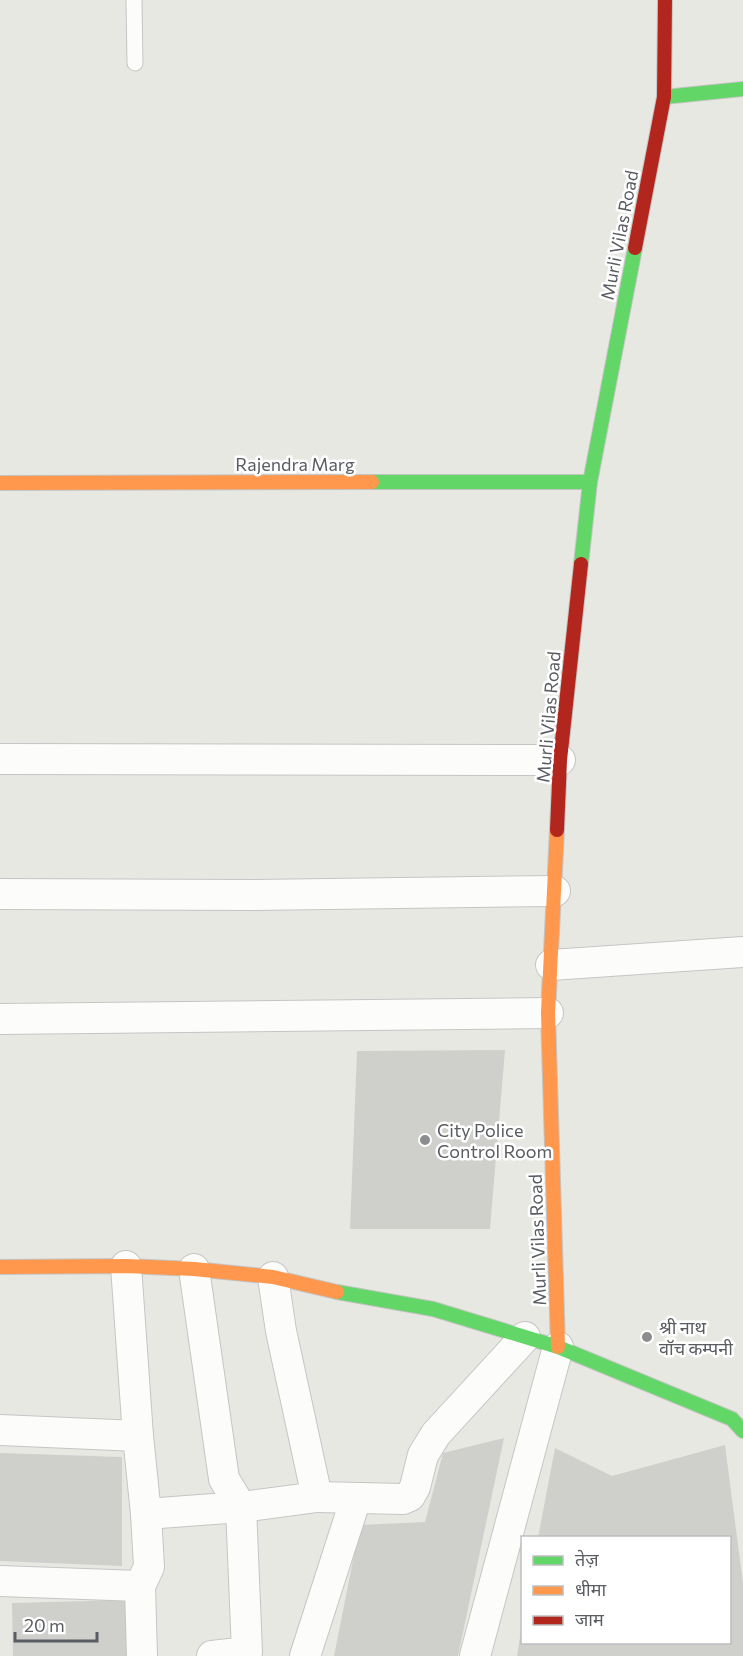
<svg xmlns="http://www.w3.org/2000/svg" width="743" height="1656" font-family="Commissioner,'Noto Sans Devanagari',sans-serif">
<rect width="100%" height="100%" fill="#e8e8e3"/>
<g fill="#cfcfcc">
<polygon points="505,1050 490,1229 350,1229 357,1051"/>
<polygon points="504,1438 458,1656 334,1656 360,1525 425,1522 443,1453"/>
<polygon points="725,1445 743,1583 743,1656 517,1656 521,1631 522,1642 730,1642 730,1538 538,1538 555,1448 612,1476"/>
<polygon points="0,1453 122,1457 122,1566 0,1561"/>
<polygon points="126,1600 129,1656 13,1656 12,1603"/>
</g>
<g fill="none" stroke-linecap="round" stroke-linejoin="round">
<defs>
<polyline id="lane" points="134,0 135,63"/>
<g id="street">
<polyline points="0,759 560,760"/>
<polyline points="0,894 253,895 555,891"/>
<polyline points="551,965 743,952"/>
<polyline points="0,1019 548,1013"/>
<polyline points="126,1266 138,1436 146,1514 149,1567 140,1586"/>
<polyline points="194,1269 224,1479 241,1507 247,1652 212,1656"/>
<polyline points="0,1430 138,1436"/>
<polyline points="317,1497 403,1499 410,1496 415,1487 423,1455 436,1434 525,1337"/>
<polyline points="146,1514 241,1507 317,1497 281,1331 273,1277"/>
<polyline points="0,1581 140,1586 142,1656"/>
<polyline points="305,1656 356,1498"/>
<polyline points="475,1656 558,1347"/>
</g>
<g id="fast">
<polyline points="664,97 743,89"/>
<polyline points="372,482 590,482"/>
<polyline points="581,564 590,482 635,248"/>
<polyline points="337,1292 433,1309 558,1347 732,1419 743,1431"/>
</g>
<g id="slow">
<polyline points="0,483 372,482"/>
<polyline points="557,830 548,1013 558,1347"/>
<polyline points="0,1267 126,1266 194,1269 273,1277 337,1292"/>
</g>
<g id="jam">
<polyline points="635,248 664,97 665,0"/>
<polyline points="557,830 560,760 581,564"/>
</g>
</defs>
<use href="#lane" stroke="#c5c5c5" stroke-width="17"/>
<use href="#street" stroke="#c5c5c5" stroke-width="32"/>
<use href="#fast" stroke="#c4c5c3" stroke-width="16"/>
<use href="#slow" stroke="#c4c5c3" stroke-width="16"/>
<use href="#jam" stroke="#c4c5c3" stroke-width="16"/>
<use href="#lane" stroke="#fcfcfb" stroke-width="15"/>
<use href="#street" stroke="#fcfcfb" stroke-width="30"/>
<use href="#fast" stroke="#63d668" stroke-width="14"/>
<use href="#slow" stroke="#ff974d" stroke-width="14"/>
<use href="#jam" stroke="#b3261e" stroke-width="14"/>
</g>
<g fill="#8b8d8e" stroke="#fff" stroke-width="2">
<circle cx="425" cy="1140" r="6"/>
<circle cx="647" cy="1337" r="6"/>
</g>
<g text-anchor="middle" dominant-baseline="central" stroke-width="5" stroke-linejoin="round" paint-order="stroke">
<g font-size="18" fill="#595c61" stroke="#fff">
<text transform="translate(619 235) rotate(-79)">Murli Vilas Road</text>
<text x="295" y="464">Rajendra Marg</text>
<text transform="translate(548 717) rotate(-85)">Murli Vilas Road</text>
<text transform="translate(537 1240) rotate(-92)">Murli Vilas Road</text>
</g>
<g font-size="18" fill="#595c61" stroke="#fff" text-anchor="start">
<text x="437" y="1130">City Police<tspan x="437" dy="21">Control Room</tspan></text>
<text x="659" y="1327">श्री नाथ<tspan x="659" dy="21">वॉच कम्पनी</tspan></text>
</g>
</g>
<rect x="521" y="1536" width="210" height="108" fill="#ffffff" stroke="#bdbec0" stroke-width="1.5"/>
<rect x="533" y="1556" width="30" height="9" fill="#63d668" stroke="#bdbec0" stroke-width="1.5"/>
<text x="575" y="1566" font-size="18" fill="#595c61">तेज़</text>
<rect x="533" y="1586" width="30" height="9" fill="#ff974d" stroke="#bdbec0" stroke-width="1.5"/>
<text x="575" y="1596" font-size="18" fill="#595c61">धीमा</text>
<rect x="533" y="1616" width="30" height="9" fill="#b3261e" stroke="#bdbec0" stroke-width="1.5"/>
<text x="575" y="1626" font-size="18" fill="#595c61">जाम</text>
<path d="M15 1632v9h82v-9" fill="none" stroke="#595c61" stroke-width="3"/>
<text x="24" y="1632" font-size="18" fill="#595c61" stroke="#ffffff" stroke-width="4.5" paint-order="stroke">20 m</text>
</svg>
